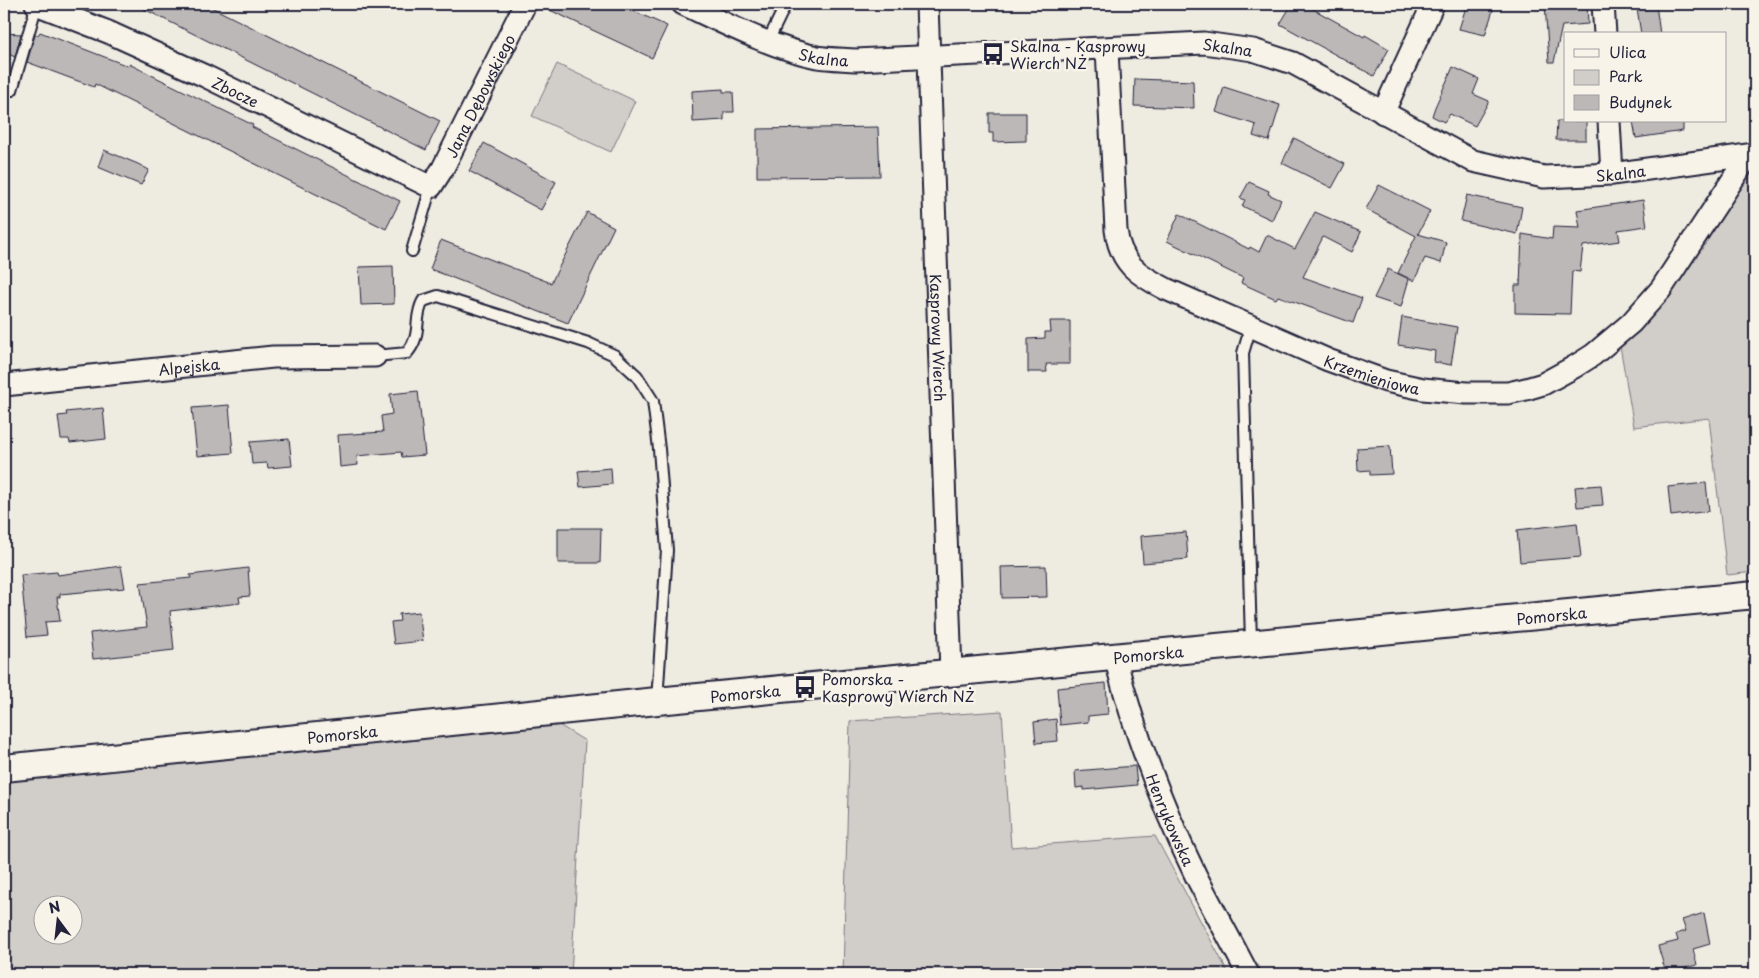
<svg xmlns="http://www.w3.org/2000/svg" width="1759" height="978" font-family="'Playpen Sans',sans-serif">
<rect width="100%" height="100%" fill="#eeebe1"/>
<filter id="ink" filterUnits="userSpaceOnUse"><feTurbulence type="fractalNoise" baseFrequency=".02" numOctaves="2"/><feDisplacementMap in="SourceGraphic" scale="10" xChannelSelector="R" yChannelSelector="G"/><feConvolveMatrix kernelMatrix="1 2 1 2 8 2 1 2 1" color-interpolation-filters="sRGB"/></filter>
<g filter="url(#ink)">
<g fill="#d1cdc9" stroke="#7a7882" fill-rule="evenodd">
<polygon points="557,64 635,101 611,152 532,116"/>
<polygon points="1755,168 1755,572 1727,575 1709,418 1634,427 1619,340 1745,169"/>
<polygon points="1002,711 1011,847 1155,836 1229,974 843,974 850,721"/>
<path d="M 559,725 L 585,741 L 571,974 L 4,974 L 4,779 ZM 42,906 L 72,906 L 72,936 L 42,936 Z"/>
</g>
<g fill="#bbb8b7" stroke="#22223b">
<polygon points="134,4 205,4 440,121 426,150"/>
<polygon points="537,4 618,4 667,26 652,58"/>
<polygon points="1292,4 1304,4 1364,37 1365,35 1389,49 1374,76 1280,24"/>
<polygon points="1467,4 1495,4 1485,35 1459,29"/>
<polygon points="1545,4 1587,4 1588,24 1562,26 1554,62 1549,62"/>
<polygon points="1656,5 1660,34 1641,34 1637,8"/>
<polygon points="40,32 128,66 129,64 253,125 252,127 400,201 386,229 95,84 94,87 27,62 35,35 38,35"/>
<polygon points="4,33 21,34 15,57 4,52"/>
<polygon points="1453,67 1479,79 1473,94 1489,101 1475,126 1450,114 1444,122 1432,116 1435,107"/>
<polygon points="1135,79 1193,81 1194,108 1134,106"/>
<polygon points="1224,87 1280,105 1269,141 1253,136 1256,125 1216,112"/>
<polygon points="723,89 723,92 733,92 734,112 724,112 724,120 693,122 692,91"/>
<polygon points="989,113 1026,113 1026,141 993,142 993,133 989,133"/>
<polygon points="1557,121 1586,121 1586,140 1556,140"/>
<polygon points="1633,121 1683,121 1683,131 1636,138"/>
<polygon points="878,127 880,176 757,177 757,129"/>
<polygon points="1294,138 1345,164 1332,188 1282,163"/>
<polygon points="484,143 556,182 541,210 469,171"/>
<polygon points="104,150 138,164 149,170 141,185 98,167"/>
<polygon points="1249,182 1269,191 1268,194 1281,200 1272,220 1242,206 1245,200 1240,198"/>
<polygon points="1379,185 1430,211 1418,234 1446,242 1441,263 1425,258 1414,281 1398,273 1416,236 1366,209"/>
<polygon points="1467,195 1522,207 1517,234 1461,221"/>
<polygon points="1643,200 1647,226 1618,230 1620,241 1583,246 1580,272 1572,271 1570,314 1515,313 1515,285 1520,285 1522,234 1552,239 1553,227 1580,228 1577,210"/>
<polygon points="587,212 614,227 568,323 430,269 441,240 551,283"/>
<polygon points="1315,212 1361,232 1352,252 1323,237 1303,277 1362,298 1353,323 1278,296 1276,299 1241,283 1243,278 1167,241 1179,214 1249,249 1250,247 1259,252 1267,235 1295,249"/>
<polygon points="393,266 394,304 361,305 359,267"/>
<polygon points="1388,269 1409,279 1401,307 1374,298"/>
<polygon points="1402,317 1457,327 1451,365 1434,362 1435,351 1398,345"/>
<polygon points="1050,321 1070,321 1070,364 1046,364 1047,372 1028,372 1028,339 1045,338 1045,332 1051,332"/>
<polygon points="418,391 425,455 402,457 401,452 357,456 358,465 340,467 338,435 383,432 381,416 392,414 390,394"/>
<polygon points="229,405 233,453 197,456 192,408"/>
<polygon points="103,408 106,439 70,443 69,439 61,439 58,416 67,415 66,412"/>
<polygon points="289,439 292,466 268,468 267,463 252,464 250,442"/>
<polygon points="1390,446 1392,474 1370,475 1370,470 1358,471 1357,448"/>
<polygon points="611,468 612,484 580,487 578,471"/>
<polygon points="1706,483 1709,511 1671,516 1668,487"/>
<polygon points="1601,485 1603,505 1577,507 1575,487"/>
<polygon points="1577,523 1581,557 1520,562 1517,530"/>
<polygon points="558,528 601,528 600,563 558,563"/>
<polygon points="1186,532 1188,559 1143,563 1141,536"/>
<polygon points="121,566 125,588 60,594 60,597 57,597 60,621 45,622 47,635 27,637 21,575 57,572 58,575"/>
<polygon points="1046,566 1047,597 1002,598 1001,567"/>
<polygon points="248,568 250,596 239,597 240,603 170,611 174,650 93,659 90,633 147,627 140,583 191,578 190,575"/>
<polygon points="419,612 423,641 394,644 391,622 400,621 399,614"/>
<polygon points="1106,683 1108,714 1088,716 1088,722 1060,725 1057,688"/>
<polygon points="1056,719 1058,741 1036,743 1034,722"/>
<polygon points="1135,766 1137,785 1084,790 1084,787 1076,788 1075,771"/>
<polygon points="1704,913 1710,944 1693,949 1697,965 1666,973 1658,946 1678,941 1676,934 1686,931 1682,920"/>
</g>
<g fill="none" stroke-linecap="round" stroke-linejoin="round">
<defs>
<g id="service">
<polyline points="768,41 786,4"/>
<polyline points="12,90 37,4"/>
<polyline points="412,251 431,187"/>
<polyline points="1251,326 1243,353 1251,642"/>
<path d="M 375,356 L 407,353 C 423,334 413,319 423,301 L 438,296 L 588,343 L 614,355 L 637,376 L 653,401 L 659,449 L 667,550 L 657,701"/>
</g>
<g id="minor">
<path id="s1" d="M 36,4 L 108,32 L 205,76 L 431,187 L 443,168 L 525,4"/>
<path id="s2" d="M 683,4 C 726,24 770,47 817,57 C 829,59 843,59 856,60 L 1204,43 L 1253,50 L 1293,63 L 1473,161 L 1544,177 L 1612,174 L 1755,154"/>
<path id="s3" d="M 927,4 L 951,672"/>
<polyline points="1603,4 1605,34"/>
<path id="s4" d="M 1107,49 L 1116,230 C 1120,263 1138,275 1166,289 L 1328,360 L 1386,381 L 1423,389 L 1466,393 L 1508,393 L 1526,389 L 1543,384 L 1574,367 L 1593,355 L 1631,323 L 1661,289 L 1749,155"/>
<polyline points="1383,113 1433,4"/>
<polyline points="1609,121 1612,174"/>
<path id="s5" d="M 4,385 L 273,357 L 375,356"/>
<path id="s6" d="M 1115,657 C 1134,732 1162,806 1196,876 C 1213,909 1231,941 1248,974"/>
</g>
<g id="tertiary">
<path id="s7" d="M 4,768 L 657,701 L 1755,595"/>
</g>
</defs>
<use href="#service" stroke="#22223b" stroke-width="14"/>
<use href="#minor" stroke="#22223b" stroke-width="25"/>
<use href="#tertiary" stroke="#22223b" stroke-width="30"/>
<use href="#service" stroke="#f7f3e8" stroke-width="10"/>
<use href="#minor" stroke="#f7f3e8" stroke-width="21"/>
<use href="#tertiary" stroke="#f7f3e8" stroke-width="26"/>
</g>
</g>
<defs>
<symbol id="bus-bare" viewBox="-9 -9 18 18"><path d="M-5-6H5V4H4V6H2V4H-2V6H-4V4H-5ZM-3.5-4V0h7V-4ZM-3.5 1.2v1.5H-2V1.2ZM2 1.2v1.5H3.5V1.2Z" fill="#22223b" stroke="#f7f3e8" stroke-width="2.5" paint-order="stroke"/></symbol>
</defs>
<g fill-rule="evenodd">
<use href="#bus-bare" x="977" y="38" width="32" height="32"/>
<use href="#bus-bare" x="789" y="671" width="32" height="32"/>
</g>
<g text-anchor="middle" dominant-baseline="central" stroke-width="5" stroke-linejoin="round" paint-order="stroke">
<g font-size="15" fill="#22223b" stroke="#f7f3e8" text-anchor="start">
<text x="1010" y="45">Skalna - Kasprowy<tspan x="1010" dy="17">Wierch NŻ</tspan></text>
<text x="822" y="678">Pomorska -<tspan x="822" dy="17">Kasprowy Wierch NŻ</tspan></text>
</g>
<g font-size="15" fill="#22223b" stroke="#f7f3e8">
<text stroke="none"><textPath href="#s2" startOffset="556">Skalna</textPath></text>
<text stroke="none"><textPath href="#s2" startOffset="151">Skalna</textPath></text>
<text stroke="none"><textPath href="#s1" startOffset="218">Zbocze</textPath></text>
<text stroke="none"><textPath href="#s1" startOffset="539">Jana Dębowskiego</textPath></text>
<text stroke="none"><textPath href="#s2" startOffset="978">Skalna</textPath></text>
<text stroke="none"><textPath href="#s3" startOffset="334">Kasprowy Wierch</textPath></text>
<text stroke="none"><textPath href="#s5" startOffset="186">Alpejska</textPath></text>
<text stroke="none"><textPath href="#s4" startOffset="486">Krzemieniowa</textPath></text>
<text stroke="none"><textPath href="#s7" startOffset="1555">Pomorska</textPath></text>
<text stroke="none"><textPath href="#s7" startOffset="1150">Pomorska</textPath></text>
<text stroke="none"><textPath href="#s7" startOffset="745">Pomorska</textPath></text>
<text stroke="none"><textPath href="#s7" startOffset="340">Pomorska</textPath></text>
<text stroke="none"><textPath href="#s6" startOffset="172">Henrykowska</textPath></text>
</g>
</g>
<rect width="1759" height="978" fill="none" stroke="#f7f3e8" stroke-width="20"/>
<rect x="10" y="10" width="1739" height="958" fill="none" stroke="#22223b" stroke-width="2" filter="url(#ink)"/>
<rect x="1564" y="32" width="162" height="90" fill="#f7f3e8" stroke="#a29fa3"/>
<rect x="1574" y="49" width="25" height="8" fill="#f7f3e8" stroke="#a29fa3"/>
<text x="1609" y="58" font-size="15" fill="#22223b">Ulica</text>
<rect x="1574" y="70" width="25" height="15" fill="#d1cdc9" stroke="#a29fa3"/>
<text x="1609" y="82" font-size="15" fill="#22223b">Park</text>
<rect x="1574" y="95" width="25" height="15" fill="#bbb8b7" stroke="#a29fa3"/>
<text x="1609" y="108" font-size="15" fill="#22223b">Budynek</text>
<g transform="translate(58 920) rotate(345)"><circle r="24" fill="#f7f3e8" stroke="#a29fa3"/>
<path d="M0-4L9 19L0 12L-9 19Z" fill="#22223b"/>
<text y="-8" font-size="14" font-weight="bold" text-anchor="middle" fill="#22223b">N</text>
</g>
</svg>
